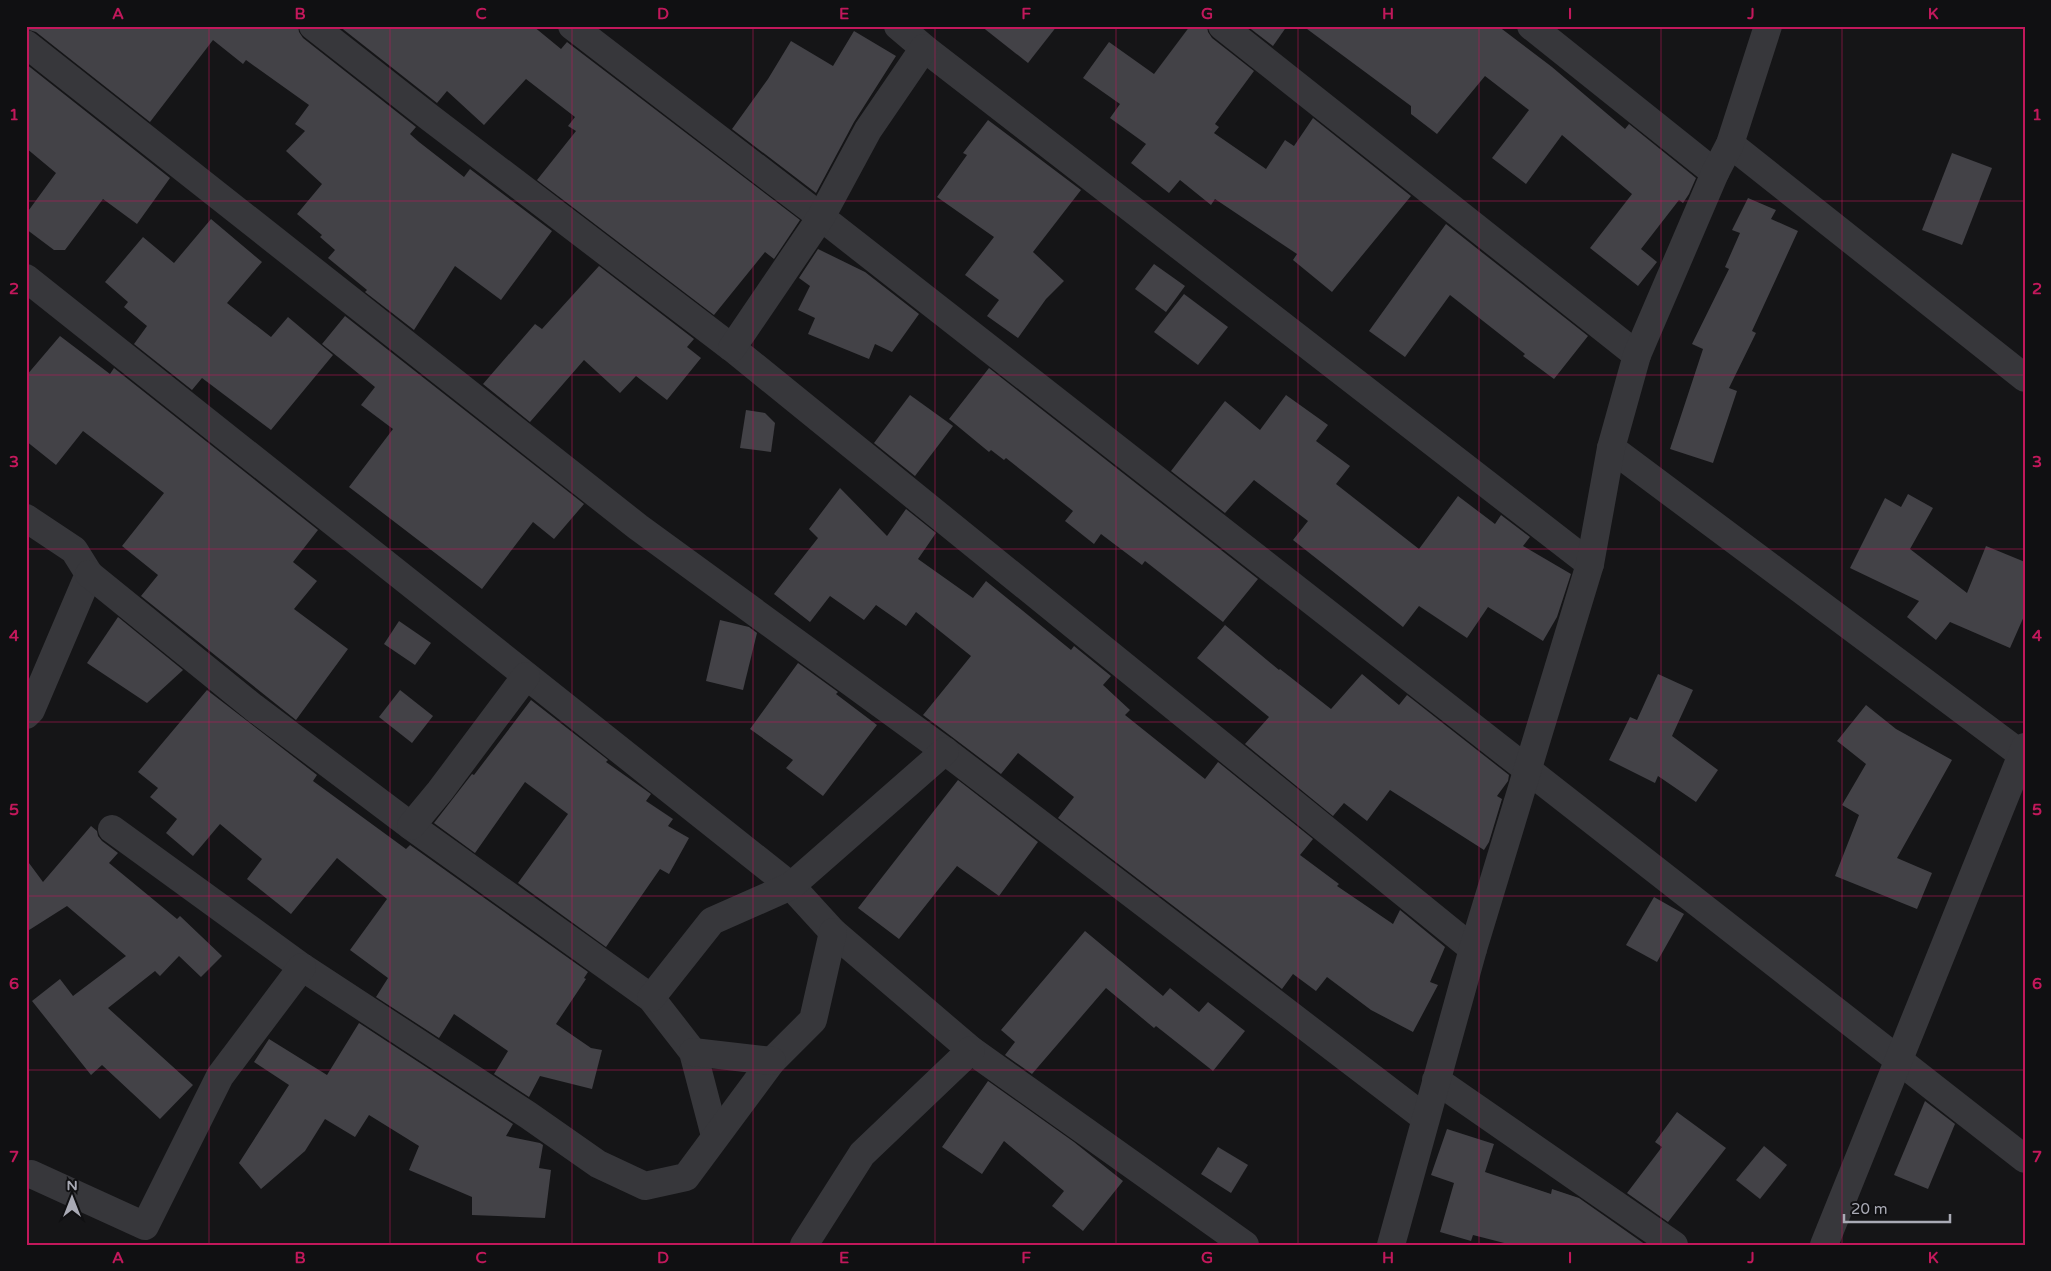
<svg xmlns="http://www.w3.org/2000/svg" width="2051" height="1271" font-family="'Varela Round',sans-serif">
<rect width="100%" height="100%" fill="#151517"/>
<g fill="#434247">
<polygon points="26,26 298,26 299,32 303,38 416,127 410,134 419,142 464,177 470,169 552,231 501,300 455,266 414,330 365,292 367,290 328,258 335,250 320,237 322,235 297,214 322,184 286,151 305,131 295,124 309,105 246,60 243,64 213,40 150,122 36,32 26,29"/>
<polygon points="339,26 533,26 561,49 567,42 800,220 774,259 765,252 714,315 537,180 576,131 568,126 575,117 526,79 484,125 447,91 437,103"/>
<polygon points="981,26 1057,26 1028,63"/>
<polygon points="1190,26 1207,26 1208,32 1212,38 1254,71 1215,124 1219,127 1214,133 1266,169 1285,140 1294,146 1313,118 1411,196 1332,292 1293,260 1297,254 1215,199 1211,205 1180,180 1169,193 1131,163 1146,144 1110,118 1120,104 1083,78 1109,42 1154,74"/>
<polygon points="1247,26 1287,26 1273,46"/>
<polygon points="1303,26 1498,26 1552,67 1625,129 1629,124 1696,178 1689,194 1683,203 1679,200 1641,249 1657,262 1638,286 1590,248 1632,194 1562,135 1526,184 1492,158 1529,110 1485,76 1437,134 1411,114 1411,106"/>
<polygon points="854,31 896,56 854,122 816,193 732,129 768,79 791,41 833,66"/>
<polygon points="26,64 170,178 137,224 103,199 65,250 54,250 26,229 26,214 56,173 26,148"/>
<polygon points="988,120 1081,190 1033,252 1064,281 1046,299 1018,338 987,316 999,300 965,275 994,237 937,197 967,155 963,153"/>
<polygon points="1952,153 1992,168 1962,245 1922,230"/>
<polygon points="1748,198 1776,210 1771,219 1798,231 1752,331 1756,333 1729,388 1737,391 1713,463 1670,449 1703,349 1692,344 1729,269 1725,267 1740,233 1732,230"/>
<polygon points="211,219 262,262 227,303 271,337 288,317 333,355 271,430 202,378 192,390 134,344 147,326 124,307 128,302 105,282 143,237 174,263"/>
<polygon points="1446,224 1588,336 1554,379 1523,356 1525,354 1450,295 1405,357 1369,331"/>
<polygon points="818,249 865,272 919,314 892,352 875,344 869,359 808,334 815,318 798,310 810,286 799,278"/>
<polygon points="1154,264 1185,286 1166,312 1135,289"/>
<polygon points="599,266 694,339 687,347 701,358 667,400 636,376 620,393 584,360 530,422 483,384 535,324 542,329"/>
<polygon points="1184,294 1228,327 1198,365 1154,332"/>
<polygon points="345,316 584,504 554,539 533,522 482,589 349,487 393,429 361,405 375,387 322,344"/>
<polygon points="60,336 110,374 114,368 318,530 293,562 317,581 294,609 348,649 296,720 141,596 158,575 122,546 164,493 83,431 56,465 26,441 26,376"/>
<polygon points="989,368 1258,579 1223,622 1145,561 1142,565 1101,534 1094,544 1065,521 1073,511 1006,458 1004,460 991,450 989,452 949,419"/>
<polygon points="910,395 953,426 915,476 874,443"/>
<polygon points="1286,395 1328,425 1316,441 1350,466 1336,484 1419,549 1458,496 1495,524 1501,515 1530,537 1523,546 1571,574 1557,617 1543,641 1488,607 1467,638 1419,606 1403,627 1293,540 1308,521 1254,480 1225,513 1171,471 1225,401 1260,430"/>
<polygon points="746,410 765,413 775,423 771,452 740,448"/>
<polygon points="840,488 887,536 906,509 936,533 918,559 973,598 986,581 1071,650 1074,646 1111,676 1103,685 1130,710 1125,715 1205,779 1218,762 1313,839 1300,855 1339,884 1337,886 1393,924 1400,910 1445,947 1430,982 1438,985 1413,1032 1371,1010 1327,977 1316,991 1293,974 1282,989 1058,818 1074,797 1018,753 1001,774 923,715 971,656 916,612 906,626 876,605 864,620 830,596 810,622 774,594 818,538 809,529"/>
<polygon points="1908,494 1933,508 1910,549 1967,593 1986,546 2025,562 2025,614 2010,648 1950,622 1936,640 1907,617 1919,601 1850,568 1885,498 1901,507"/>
<polygon points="118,617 183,670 147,703 87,663"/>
<polygon points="720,620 749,627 757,633 743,690 706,681"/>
<polygon points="399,621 431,643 415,665 384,644"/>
<polygon points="1225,625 1279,670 1280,669 1331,709 1362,674 1399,705 1407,695 1509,775 1508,781 1497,796 1502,799 1489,842 1484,850 1390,790 1367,821 1344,803 1333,816 1245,744 1269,717 1197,658"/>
<polygon points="798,663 838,692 836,694 877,725 823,796 786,768 793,760 750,729"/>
<polygon points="1658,674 1693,690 1672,736 1718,770 1696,802 1658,776 1655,783 1609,760 1630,717 1637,720"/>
<polygon points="207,690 317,775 313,781 406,849 410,845 588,972 584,978 586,979 556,1024 591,1048 602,1050 592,1089 540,1076 529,1097 494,1074 508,1051 454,1014 439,1038 376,997 388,978 350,950 387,899 337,858 291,914 247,879 262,859 220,824 193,856 166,833 177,819 150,797 158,788 138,772"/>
<polygon points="400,690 433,716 412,743 379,717"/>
<polygon points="531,700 608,760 606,762 651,794 646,801 673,819 668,826 689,838 669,874 660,869 606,947 518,883 568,814 525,782 475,853 434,823 472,774 474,775"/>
<polygon points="1866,705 1896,729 1952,760 1897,858 1932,873 1917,909 1835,876 1859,815 1842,805 1866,764 1837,741"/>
<polygon points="958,780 1038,842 999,896 957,866 899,939 858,908"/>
<polygon points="91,826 97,831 98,836 102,841 118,853 109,863 177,919 180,916 222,956 201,977 179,956 160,976 155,971 108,1008 193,1085 160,1119 102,1065 91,1075 32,1001 60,979 73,996 126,956 67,906 26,932 26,859 43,882"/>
<polygon points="1654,897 1684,914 1657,962 1626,945"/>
<polygon points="1085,931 1163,996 1170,988 1199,1012 1208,1002 1245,1031 1213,1071 1156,1026 1154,1028 1106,988 1032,1074 1005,1055 1015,1042 1001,1030"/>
<polygon points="359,1023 513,1124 506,1136 540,1143 543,1145 539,1168 551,1170 545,1218 472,1215 472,1197 409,1170 419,1146 369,1115 355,1137 325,1119 305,1151 261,1189 239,1163 289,1085 254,1062 269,1039 327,1075"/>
<polygon points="988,1081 1074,1142 1123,1181 1083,1231 1052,1206 1064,1191 1004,1141 982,1174 942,1147"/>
<polygon points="1925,1101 1955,1124 1928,1189 1894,1175"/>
<polygon points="1677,1112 1726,1148 1668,1222 1627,1193 1662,1147 1655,1142"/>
<polygon points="1447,1129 1494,1144 1485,1172 1551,1194 1552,1189 1579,1198 1646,1245 1512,1245 1473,1235 1471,1241 1440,1232 1454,1183 1431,1175"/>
<polygon points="1764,1146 1787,1165 1760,1199 1736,1180"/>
<polygon points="1218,1147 1248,1165 1231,1193 1201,1174"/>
</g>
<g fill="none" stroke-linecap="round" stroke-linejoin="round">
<g stroke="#37373b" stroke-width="28">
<polyline points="313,26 429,117 732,348 1473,949"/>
<polyline points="572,26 821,217 2025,1159"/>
<polyline points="898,26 924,48 1590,564"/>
<polyline points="1222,26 1637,355"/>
<polyline points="1531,26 1715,173"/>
<polyline points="26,44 638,527 945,751 1425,1118"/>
<polyline points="1730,144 2025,378"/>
<polyline points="26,278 791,886 833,932 971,1050 1245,1245"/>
<polyline points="732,348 821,217 868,130 924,48"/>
<polyline points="1611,448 2025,757"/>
<polyline points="26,518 74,550 89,574 31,710 26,715"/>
<polyline points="89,574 253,707 411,826 651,998 693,1052 715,1136"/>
<polyline points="411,826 440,791 526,676"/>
<polyline points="112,829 302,967 528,1115 598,1164 645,1186 686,1177 772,1061 813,1020 833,932"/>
<polyline points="651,998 712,921 791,886 945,751"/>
<polyline points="693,1052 772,1061"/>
<polyline points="1436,1080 1674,1245"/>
<polyline points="26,1175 31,1174 145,1226 220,1076 302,967"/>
<polyline points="804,1245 862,1154 971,1050"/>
<polyline points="1391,1245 1473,949 1590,564 1611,448 1637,355 1715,173 1730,144 1768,26"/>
<polyline points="1824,1245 2025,747"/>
</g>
</g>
<path fill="none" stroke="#c2185b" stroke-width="1" stroke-opacity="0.55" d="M 209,26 L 209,1245M 390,26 L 390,1245M 572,26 L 572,1245M 753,26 L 753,1245M 935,26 L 935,1245M 1116,26 L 1116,1245M 1298,26 L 1298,1245M 1479,26 L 1479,1245M 1661,26 L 1661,1245M 1842,26 L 1842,1245M 26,201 L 2025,201M 26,375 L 2025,375M 26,549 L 2025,549M 26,722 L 2025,722M 26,896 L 2025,896M 26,1070 L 2025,1070"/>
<rect width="2051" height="1271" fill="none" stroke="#101012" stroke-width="55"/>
<g transform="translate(72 1198)" stroke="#101012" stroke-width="4" paint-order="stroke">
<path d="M0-4L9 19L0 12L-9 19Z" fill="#a9aab5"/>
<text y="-8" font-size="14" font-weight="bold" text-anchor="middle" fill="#a9aab5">N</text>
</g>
<path d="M1844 1214v8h106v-8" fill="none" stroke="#a9aab5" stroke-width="2.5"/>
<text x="1851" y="1214" font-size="15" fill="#a9aab5" stroke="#101012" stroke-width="4" paint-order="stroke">20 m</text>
<rect x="28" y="28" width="1996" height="1216" fill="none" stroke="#c2185b" stroke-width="2"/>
<g font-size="16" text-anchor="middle" font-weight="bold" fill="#c2185b">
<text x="118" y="19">A</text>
<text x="300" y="19">B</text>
<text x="481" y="19">C</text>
<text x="663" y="19">D</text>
<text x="844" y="19">E</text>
<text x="1026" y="19">F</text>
<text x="1207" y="19">G</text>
<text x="1388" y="19">H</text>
<text x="1570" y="19">I</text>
<text x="1751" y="19">J</text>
<text x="1933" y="19">K</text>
<text x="14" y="120">1</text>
<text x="2037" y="120">1</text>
<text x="14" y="294">2</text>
<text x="2037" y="294">2</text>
<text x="14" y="467">3</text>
<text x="2037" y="467">3</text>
<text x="14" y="641">4</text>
<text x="2037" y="641">4</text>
<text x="14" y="815">5</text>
<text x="2037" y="815">5</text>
<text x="14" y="989">6</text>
<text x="2037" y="989">6</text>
<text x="14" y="1162">7</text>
<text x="2037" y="1162">7</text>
<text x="118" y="1263">A</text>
<text x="300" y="1263">B</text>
<text x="481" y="1263">C</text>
<text x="663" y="1263">D</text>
<text x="844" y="1263">E</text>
<text x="1026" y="1263">F</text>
<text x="1207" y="1263">G</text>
<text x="1388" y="1263">H</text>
<text x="1570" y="1263">I</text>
<text x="1751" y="1263">J</text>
<text x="1933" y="1263">K</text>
</g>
</svg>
